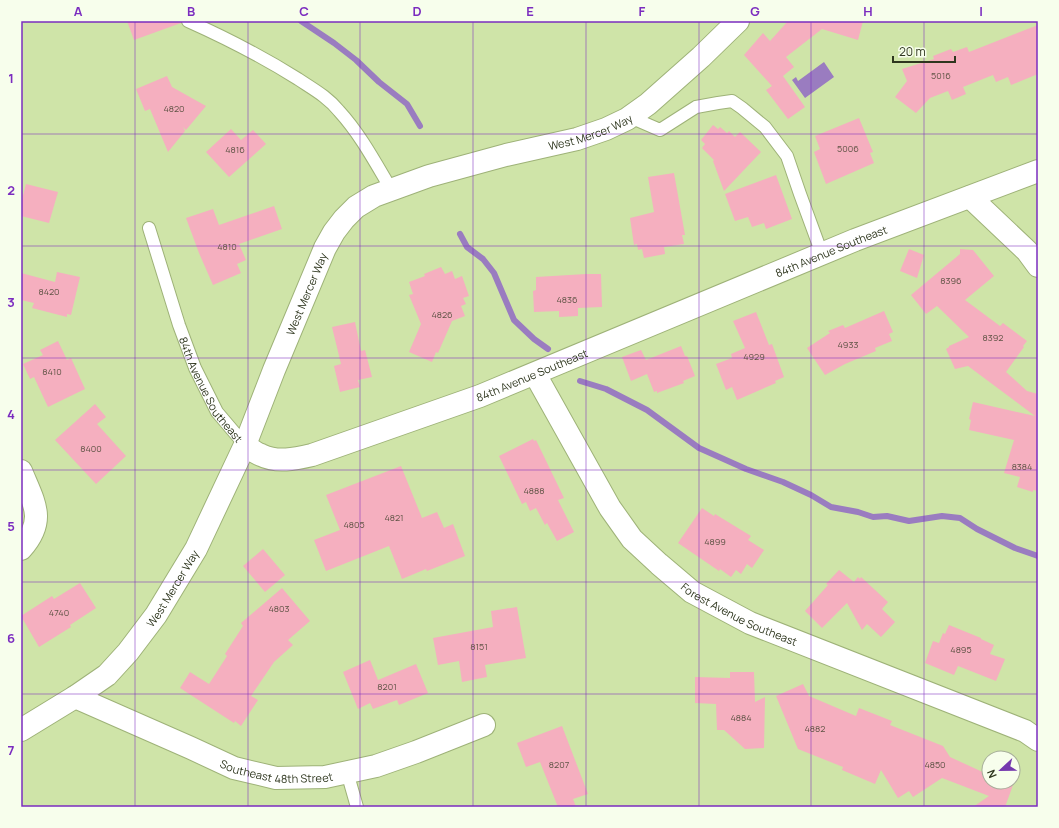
<svg xmlns="http://www.w3.org/2000/svg" width="1059" height="828" font-family="Manrope,sans-serif">
<rect width="100%" height="100%" fill="#cfe4a8"/>
<polygon fill="#9a7cc0" points="824,62 834,77 805,98 792,80 796,77 798,81"/>
<g fill="none" stroke-linecap="round" stroke-linejoin="round">
<g stroke="#9a7cc0" stroke-width="6">
<polyline points="301,21 334,43 356,60 379,82 407,104 420,126"/>
<polyline points="460,234 467,247 483,259 494,273 514,320 534,339 548,349"/>
<polyline points="580,381 606,389 647,410 699,448 746,469 783,482 811,495 831,507 858,512 873,517 887,516 909,521 942,516 960,518 977,529 1015,548 1038,556"/>
</g>
</g>
<g fill="#f5afbf">
<polygon points="127,21 181,21 181,23 134,40"/>
<polygon points="788,21 863,21 858,40 822,29 786,57 794,67 783,76 805,107 788,119 766,90 772,86 744,55 763,33 770,41"/>
<polygon points="1038,25 1038,74 1011,85 1008,77 996,82 993,75 963,87 966,94 952,100 948,91 930,98 916,113 895,97 907,81 902,69 934,59 933,56 951,49 953,52 967,47 969,52"/>
<polygon points="167,76 172,87 206,106 186,130 183,127 185,131 168,152 150,109 145,111 136,89"/>
<polygon points="859,118 873,152 870,153 874,163 826,184 814,152 820,149 815,136"/>
<polygon points="713,125 718,129 720,127 727,133 729,131 735,137 740,132 761,152 724,191 713,161 714,160 702,148 705,144 701,140"/>
<polygon points="231,129 241,140 253,130 266,144 229,177 206,152"/>
<polygon points="674,173 685,235 682,235 684,244 664,247 665,254 644,258 642,249 638,250 637,244 634,245 630,218 654,212 648,177"/>
<polygon points="776,175 792,219 766,229 764,223 752,227 748,217 735,221 725,194"/>
<polygon points="26,184 58,192 49,223 21,216 21,203"/>
<polygon points="274,206 282,229 239,244 246,260 237,264 241,273 213,285 199,253 186,218 213,209 219,225"/>
<polygon points="909,249 924,255 917,278 900,271"/>
<polygon points="960,249 973,250 994,276 965,300 1000,326 1003,323 1027,341 1023,346 1024,347 1006,372 1027,391 1038,394 1038,491 1033,490 1033,492 1017,487 1020,477 1004,473 1014,440 969,430 971,420 969,419 973,402 1035,416 968,366 955,369 946,349 949,347 949,346 969,337 937,306 926,314 911,295 960,254"/>
<polygon points="441,267 445,274 452,271 455,279 462,276 469,296 463,298 466,304 461,306 465,316 452,321 438,353 436,352 432,362 409,352 421,324 409,295 413,294 409,282 425,276 424,274"/>
<polygon points="57,272 80,277 71,315 67,314 67,317 32,308 34,303 21,300 21,273 55,282"/>
<polygon points="586,274 601,274 602,307 578,308 578,316 559,317 559,311 534,312 533,291 536,290 536,277"/>
<polygon points="884,311 893,332 889,334 892,341 875,348 876,351 845,364 825,375 807,348 830,333 828,331 843,325 845,328"/>
<polygon points="756,312 769,345 772,344 784,377 775,381 776,383 737,400 732,387 726,390 716,364 732,358 731,354 745,348 733,321"/>
<polygon points="355,322 361,351 365,350 372,377 358,380 360,387 340,392 334,366 341,364 332,327"/>
<polygon points="58,341 67,360 71,358 85,389 48,407 34,377 30,379 23,364 43,355 40,350"/>
<polygon points="681,346 685,356 687,356 695,376 683,381 684,383 657,393 657,391 654,392 647,374 631,381 622,357 641,350 646,360"/>
<polygon points="95,404 106,417 97,424 126,456 96,484 55,440"/>
<polygon points="533,439 534,441 536,440 564,498 558,500 574,532 557,541 547,523 545,525 536,508 530,511 526,502 522,504 499,456"/>
<polygon points="401,466 422,518 437,512 444,528 453,524 465,556 427,571 426,569 402,579 389,546 326,571 314,540 340,530 326,495"/>
<polygon points="702,508 714,516 715,514 751,536 748,540 764,550 752,568 747,564 741,574 736,570 731,577 720,569 719,571 678,543"/>
<polygon points="263,549 285,575 265,592 243,566"/>
<polygon points="839,570 854,582 858,577 860,579 861,577 888,602 882,609 895,622 881,637 867,624 862,630 847,603 822,628 805,611 828,585 826,584"/>
<polygon points="80,583 96,608 70,625 71,627 39,647 21,616 52,596 54,599"/>
<polygon points="282,588 310,621 288,640 293,645 274,662 251,696 258,700 241,726 235,721 234,723 180,688 190,672 209,684 227,656 225,654 243,626 241,623"/>
<polygon points="517,607 526,658 485,665 487,677 462,682 459,661 438,665 433,638 493,627 491,611"/>
<polygon points="949,625 981,638 981,639 994,645 990,654 1005,659 996,681 958,666 954,675 925,663 933,641 939,643 943,633 945,634"/>
<polygon points="370,660 378,680 416,664 428,693 399,705 397,700 373,709 370,703 358,709 343,672"/>
<polygon points="730,672 754,672 755,702 765,697 764,748 745,749 724,730 717,730 716,704 695,703 695,677 730,678"/>
<polygon points="803,684 809,696 856,716 859,708 892,721 890,725 943,746 950,757 987,774 989,767 989,782 1013,782 1013,772 1017,774 1005,807 973,807 989,796 942,778 913,797 909,791 898,798 881,770 875,784 842,770 843,767 798,749 776,696"/>
<polygon points="562,726 588,794 573,799 576,807 558,807 540,762 526,767 517,743"/>
</g>
<g fill="none" stroke-linecap="round" stroke-linejoin="round">
<defs>
<g id="lane">
<path d="M 188,21 C 226,38 263,57 298,79 C 313,89 328,97 339,111 C 360,134 375,162 391,189"/>
<polyline points="630,117 660,130 696,107 718,103 732,101 742,108 765,127 787,156 800,194 822,254"/>
<path id="s1" d="M 149,228 L 179,325 L 195,368 L 217,412 L 245,445"/>
<polyline points="347,772 357,807"/>
</g>
<g id="street">
<polyline points="970,197 1027,251 1038,266"/>
<path id="s2" d="M 535,374 L 610,508 L 632,539 L 659,564 L 692,592 L 750,623 L 1025,731 L 1038,740"/>
<path id="s3" d="M 245,445 C 250,449 255,453 261,455 C 277,463 295,459 312,455 L 480,396 L 855,240 L 1038,171"/>
<path d="M 21,471 C 34,503 47,520 21,549"/>
<path id="s4" d="M 75,697 L 191,748 L 234,768 L 276,778 L 325,777 L 376,766 L 416,752 L 484,725"/>
</g>
<g id="secondary">
<path id="s5" d="M 21,730 L 75,697 L 107,675 L 128,652 L 156,615 L 196,549 L 245,445 L 274,370 L 325,248 L 334,232 L 344,219 L 356,207 L 374,196 L 429,176 L 506,155 L 577,139 L 606,129 L 627,119 L 648,104 L 701,57 L 738,21"/>
</g>
</defs>
<use href="#lane" stroke="#9eb278" stroke-width="14"/>
<use href="#street" stroke="#9eb278" stroke-width="24"/>
<use href="#secondary" stroke="#9eb278" stroke-width="24"/>
<use href="#lane" stroke="#fff" stroke-width="12"/>
<use href="#street" stroke="#fff" stroke-width="22"/>
<use href="#secondary" stroke="#fff" stroke-width="22"/>
</g>
<path fill="none" stroke="#7b2cbf" stroke-width="1" stroke-opacity="0.55" d="M 135,21 L 135,807M 248,21 L 248,807M 360,21 L 360,807M 473,21 L 473,807M 586,21 L 586,807M 699,21 L 699,807M 811,21 L 811,807M 924,21 L 924,807M 21,134 L 1038,134M 21,246 L 1038,246M 21,358 L 1038,358M 21,470 L 1038,470M 21,582 L 1038,582M 21,694 L 1038,694"/>
<g text-anchor="middle" dominant-baseline="central" stroke-width="4" stroke-linejoin="round" paint-order="stroke">
<g font-size="9" fill="#605446">
<text x="941" y="75">5016</text>
<text x="174" y="108">4820</text>
<text x="848" y="148">5006</text>
<text x="235" y="149">4816</text>
<text x="227" y="246">4810</text>
<text x="951" y="280">8396</text>
<text x="49" y="291">8420</text>
<text x="567" y="299">4836</text>
<text x="442" y="314">4826</text>
<text x="993" y="337">8392</text>
<text x="848" y="344">4933</text>
<text x="754" y="356">4929</text>
<text x="52" y="371">8410</text>
<text x="91" y="448">8400</text>
<text x="1022" y="466">8384</text>
<text x="534" y="490">4888</text>
<text x="394" y="517">4821</text>
<text x="354" y="524">4805</text>
<text x="715" y="541">4899</text>
<text x="279" y="608">4803</text>
<text x="59" y="612">4740</text>
<text x="479" y="646">8151</text>
<text x="961" y="649">4895</text>
<text x="387" y="686">8201</text>
<text x="741" y="717">4884</text>
<text x="815" y="728">4882</text>
<text x="559" y="764">8207</text>
<text x="935" y="764">4850</text>
</g>
<g font-size="11" fill="#2e361e" stroke="#f7feec">
<text stroke="none"><textPath href="#s5" startOffset="883">West Mercer Way</textPath></text>
<text stroke="none"><textPath href="#s3" startOffset="629">84th Avenue Southeast</textPath></text>
<text stroke="none"><textPath href="#s5" startOffset="535">West Mercer Way</textPath></text>
<text stroke="none"><textPath href="#s3" startOffset="305">84th Avenue Southeast</textPath></text>
<text stroke="none"><textPath href="#s1" startOffset="174">84th Avenue Southeast</textPath></text>
<text stroke="none"><textPath href="#s5" startOffset="211">West Mercer Way</textPath></text>
<text stroke="none"><textPath href="#s2" startOffset="324">Forest Avenue Southeast</textPath></text>
<text stroke="none"><textPath href="#s4" startOffset="217">Southeast 48th Street</textPath></text>
</g>
</g>
<rect width="1059" height="828" fill="none" stroke="#f7feec" stroke-width="44"/>
<g transform="translate(1001 770) rotate(248)"><circle r="19" fill="#f7feec" stroke="#a7ae9a"/>
<path d="M0-3L7 15L0 10L-7 15Z" fill="#7539ae"/>
<text y="-6" font-size="11" font-weight="bold" text-anchor="middle" fill="#2e361e">N</text>
</g>
<path d="M893 56v6h62v-6" fill="none" stroke="#2e361e" stroke-width="2"/>
<text x="899" y="56" font-size="12" fill="#2e361e" stroke="#f7feec" stroke-width="3" paint-order="stroke">20 m</text>
<rect x="22" y="22" width="1015" height="784" fill="none" stroke="#7b2cbf" stroke-width="1.5"/>
<g font-size="13" text-anchor="middle" font-weight="bold" fill="#7b2cbf">
<text x="78" y="16">A</text>
<text x="191" y="16">B</text>
<text x="304" y="16">C</text>
<text x="417" y="16">D</text>
<text x="530" y="16">E</text>
<text x="642" y="16">F</text>
<text x="755" y="16">G</text>
<text x="868" y="16">H</text>
<text x="981" y="16">I</text>
<text x="11" y="83">1</text>
<text x="11" y="195">2</text>
<text x="11" y="307">3</text>
<text x="11" y="419">4</text>
<text x="11" y="531">5</text>
<text x="11" y="643">6</text>
<text x="11" y="755">7</text>
</g>
</svg>
